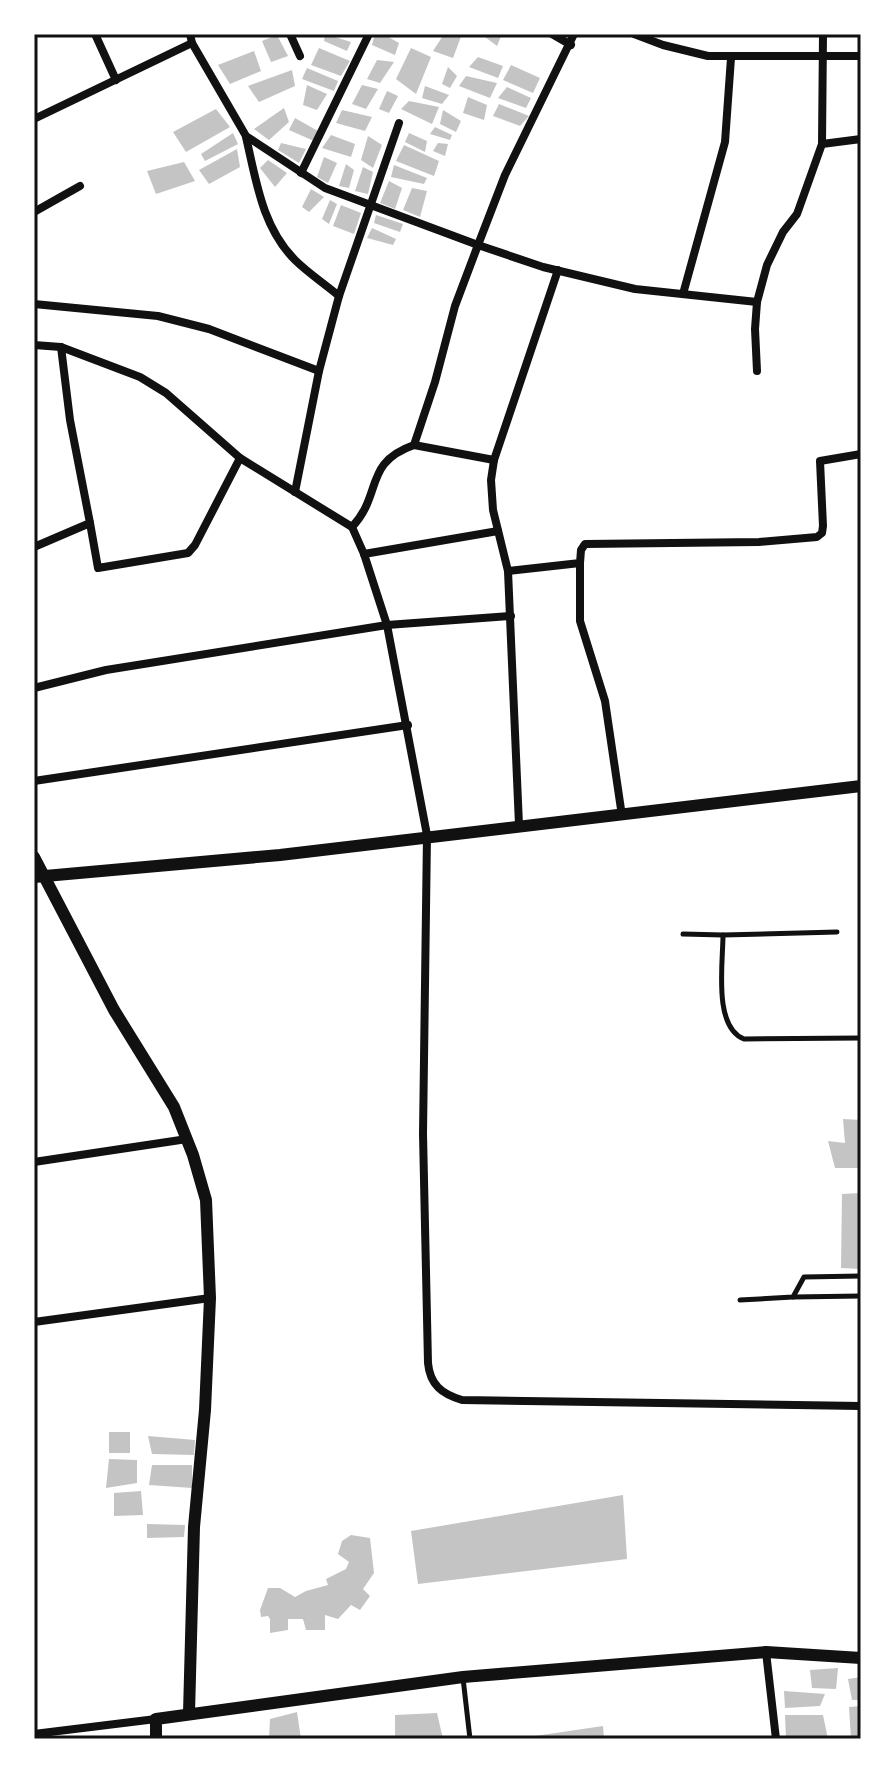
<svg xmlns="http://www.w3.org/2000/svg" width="895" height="1773" font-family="'Public Sans',sans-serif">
<rect width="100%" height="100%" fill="#fff"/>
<g fill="#c4c4c4">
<polygon points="325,34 351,42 347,51 324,41"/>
<polygon points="375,34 383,34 399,43 395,55 372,45"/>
<polygon points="444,34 462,34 453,58 433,51"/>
<polygon points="481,34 502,34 497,46"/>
<polygon points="277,35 288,56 271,62 262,41"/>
<polygon points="319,48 350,61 341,76 311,65"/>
<polygon points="411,48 431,57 416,94 396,79"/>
<polygon points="254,51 261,71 230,84 218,65"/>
<polygon points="478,57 503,66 498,78 469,67"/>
<polygon points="377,60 394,62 380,83 367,79"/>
<polygon points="511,65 540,78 533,93 503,80"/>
<polygon points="448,67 457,76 450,88 442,84"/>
<polygon points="307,68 338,81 334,91 302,79"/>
<polygon points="292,70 295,86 259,102 248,86"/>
<polygon points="466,76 497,83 490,98 459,86"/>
<polygon points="307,85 327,94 317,110 303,105"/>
<polygon points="362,85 378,89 366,109 352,104"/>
<polygon points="425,86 449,95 442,104 422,98"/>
<polygon points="507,87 531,98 526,108 498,98"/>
<polygon points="387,91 398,96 389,113 379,109"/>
<polygon points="468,97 487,105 484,120 463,113"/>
<polygon points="409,101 439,107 432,124 401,109"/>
<polygon points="499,104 529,116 520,126 493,116"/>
<polygon points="284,108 289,122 269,140 254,129"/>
<polygon points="216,109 230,127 186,152 173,132"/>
<polygon points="342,110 372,117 365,131 336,123"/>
<polygon points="443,110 461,121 456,132 440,124"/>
<polygon points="295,118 318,131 314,141 289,130"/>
<polygon points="435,127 452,135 450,140 430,134"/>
<polygon points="233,133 238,144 205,161 201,154"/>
<polygon points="409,133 427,141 425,152 405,142"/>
<polygon points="331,135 355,144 351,157 322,148"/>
<polygon points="368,136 382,145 373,168 361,160"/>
<polygon points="281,143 306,149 299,163 278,150"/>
<polygon points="438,143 448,144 445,156 433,151"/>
<polygon points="404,145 439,161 434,176 396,161"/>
<polygon points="237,149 240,167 209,184 199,170"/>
<polygon points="324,157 337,163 328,183 317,177"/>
<polygon points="268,160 287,173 275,187 260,168"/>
<polygon points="184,162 195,181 156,194 147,171"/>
<polygon points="346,164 354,170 349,188 339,186"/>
<polygon points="394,165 427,178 424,184 391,177"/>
<polygon points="363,167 373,172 368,194 355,191"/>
<polygon points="389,181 402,188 395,209 380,203"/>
<polygon points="412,188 427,191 420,217 403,210"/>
<polygon points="311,189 324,197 309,212 302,207"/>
<polygon points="330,200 337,204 329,224 322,219"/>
<polygon points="341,205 361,213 354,234 333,226"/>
<polygon points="376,215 403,224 400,232 374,223"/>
<polygon points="372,228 396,239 393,245 367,238"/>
<polygon points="843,1119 861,1120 861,1168 835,1168 828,1141 845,1143"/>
<polygon points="861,1193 861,1269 841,1268 842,1194"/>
<rect x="109" y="1432" width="21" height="21"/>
<polygon points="148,1436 195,1440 194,1455 152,1454"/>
<polygon points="109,1459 137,1460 137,1483 106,1488"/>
<polygon points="152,1465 192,1465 192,1488 149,1485"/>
<polygon points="141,1491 143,1515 114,1516 114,1493"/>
<polygon points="623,1495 627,1559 418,1584 411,1531"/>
<polygon points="147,1524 185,1525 184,1537 147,1538"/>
<polygon points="351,1535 370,1538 374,1573 363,1589 370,1596 360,1610 351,1605 338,1619 325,1615 325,1630 306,1630 303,1619 288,1619 288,1630 270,1633 270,1619 268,1616 261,1617 260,1610 268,1588 280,1588 295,1597 306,1591 328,1585 326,1579 346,1569 349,1562 338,1554 342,1541"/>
<polygon points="838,1668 836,1689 812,1688 810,1670"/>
<polygon points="861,1677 861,1700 852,1700 848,1679"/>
<polygon points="784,1691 825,1694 820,1706 785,1708"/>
<polygon points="861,1706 861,1739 851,1739 849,1707"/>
<polygon points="297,1712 301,1739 269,1739 270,1719"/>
<polygon points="437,1713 443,1739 395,1739 395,1715"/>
<polygon points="785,1715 823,1715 828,1739 786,1739"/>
<polygon points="603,1726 604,1739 535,1739 535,1736"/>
</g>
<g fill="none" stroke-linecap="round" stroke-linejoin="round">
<g stroke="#111" stroke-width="5">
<path d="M 837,932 L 723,935 C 723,963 713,1027 744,1039 L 861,1038"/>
<polyline points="683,934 723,935"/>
<polyline points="793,1297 861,1296"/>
<polyline points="740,1300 793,1297 804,1277 861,1276"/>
<polyline points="463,1678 470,1739"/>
</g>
<g stroke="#111" stroke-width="8">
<polyline points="95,34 116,80"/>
<polyline points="190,34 192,43 246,136 325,188 478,245 543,267 635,289 757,302"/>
<polyline points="290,34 300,56"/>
<polyline points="552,34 571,45"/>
<polyline points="634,34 663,45 708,56 861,56"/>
<polyline points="34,119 192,43"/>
<path d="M 246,137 C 256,180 262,227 295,260 C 308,273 325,284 339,296"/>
<polyline points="822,144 823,34"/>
<polyline points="301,173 369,34"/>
<polyline points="34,212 80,186"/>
<polyline points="683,294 725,142 731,58"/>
<polyline points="34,304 158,316 209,329 319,371"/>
<path d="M 34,345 L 61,347 L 140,377 L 166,393 L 240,458 L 352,527 L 364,554 L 387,625 L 427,835 L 423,1134 L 428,1363 C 430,1385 442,1394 462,1400 L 861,1406"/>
<polyline points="757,371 755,329 757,302 767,265 783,232 797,214 822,144 861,139"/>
<polyline points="414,445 494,460"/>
<polyline points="295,492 319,371 339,296 399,123"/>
<polyline points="90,523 98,568 188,553 195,545 240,458"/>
<path d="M 352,527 C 383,494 363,463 414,445 L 435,382 L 455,306 L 478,245 L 505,175 L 574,34"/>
<polyline points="34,547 90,523 70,420 61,347"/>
<polyline points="364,554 498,531"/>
<polyline points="580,563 580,621 605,701 622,816"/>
<polyline points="508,571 580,563 581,550 585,544 759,542 817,537 822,533 823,526 820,461 861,454"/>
<polyline points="34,688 106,670 387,625 511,616"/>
<polyline points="34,781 408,725"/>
<polyline points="519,825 508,571 493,510 491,480 494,460 558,270"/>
<polyline points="34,1162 187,1139"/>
<polyline points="34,1322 210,1298"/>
<polyline points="766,1652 776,1739"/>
<polyline points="34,1734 156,1719"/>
</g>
<g stroke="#111" stroke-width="12">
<polyline points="34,857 114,1010 174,1107 193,1155 206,1200 210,1298 205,1410 194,1527 189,1713"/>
<polyline points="34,877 280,855 861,786"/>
<polyline points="156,1739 156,1719 463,1677 766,1652 861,1658"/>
</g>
</g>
<rect width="895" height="1773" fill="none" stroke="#ffffff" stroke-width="72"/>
<rect x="36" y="36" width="823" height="1701" fill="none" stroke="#111" stroke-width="3"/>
</svg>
